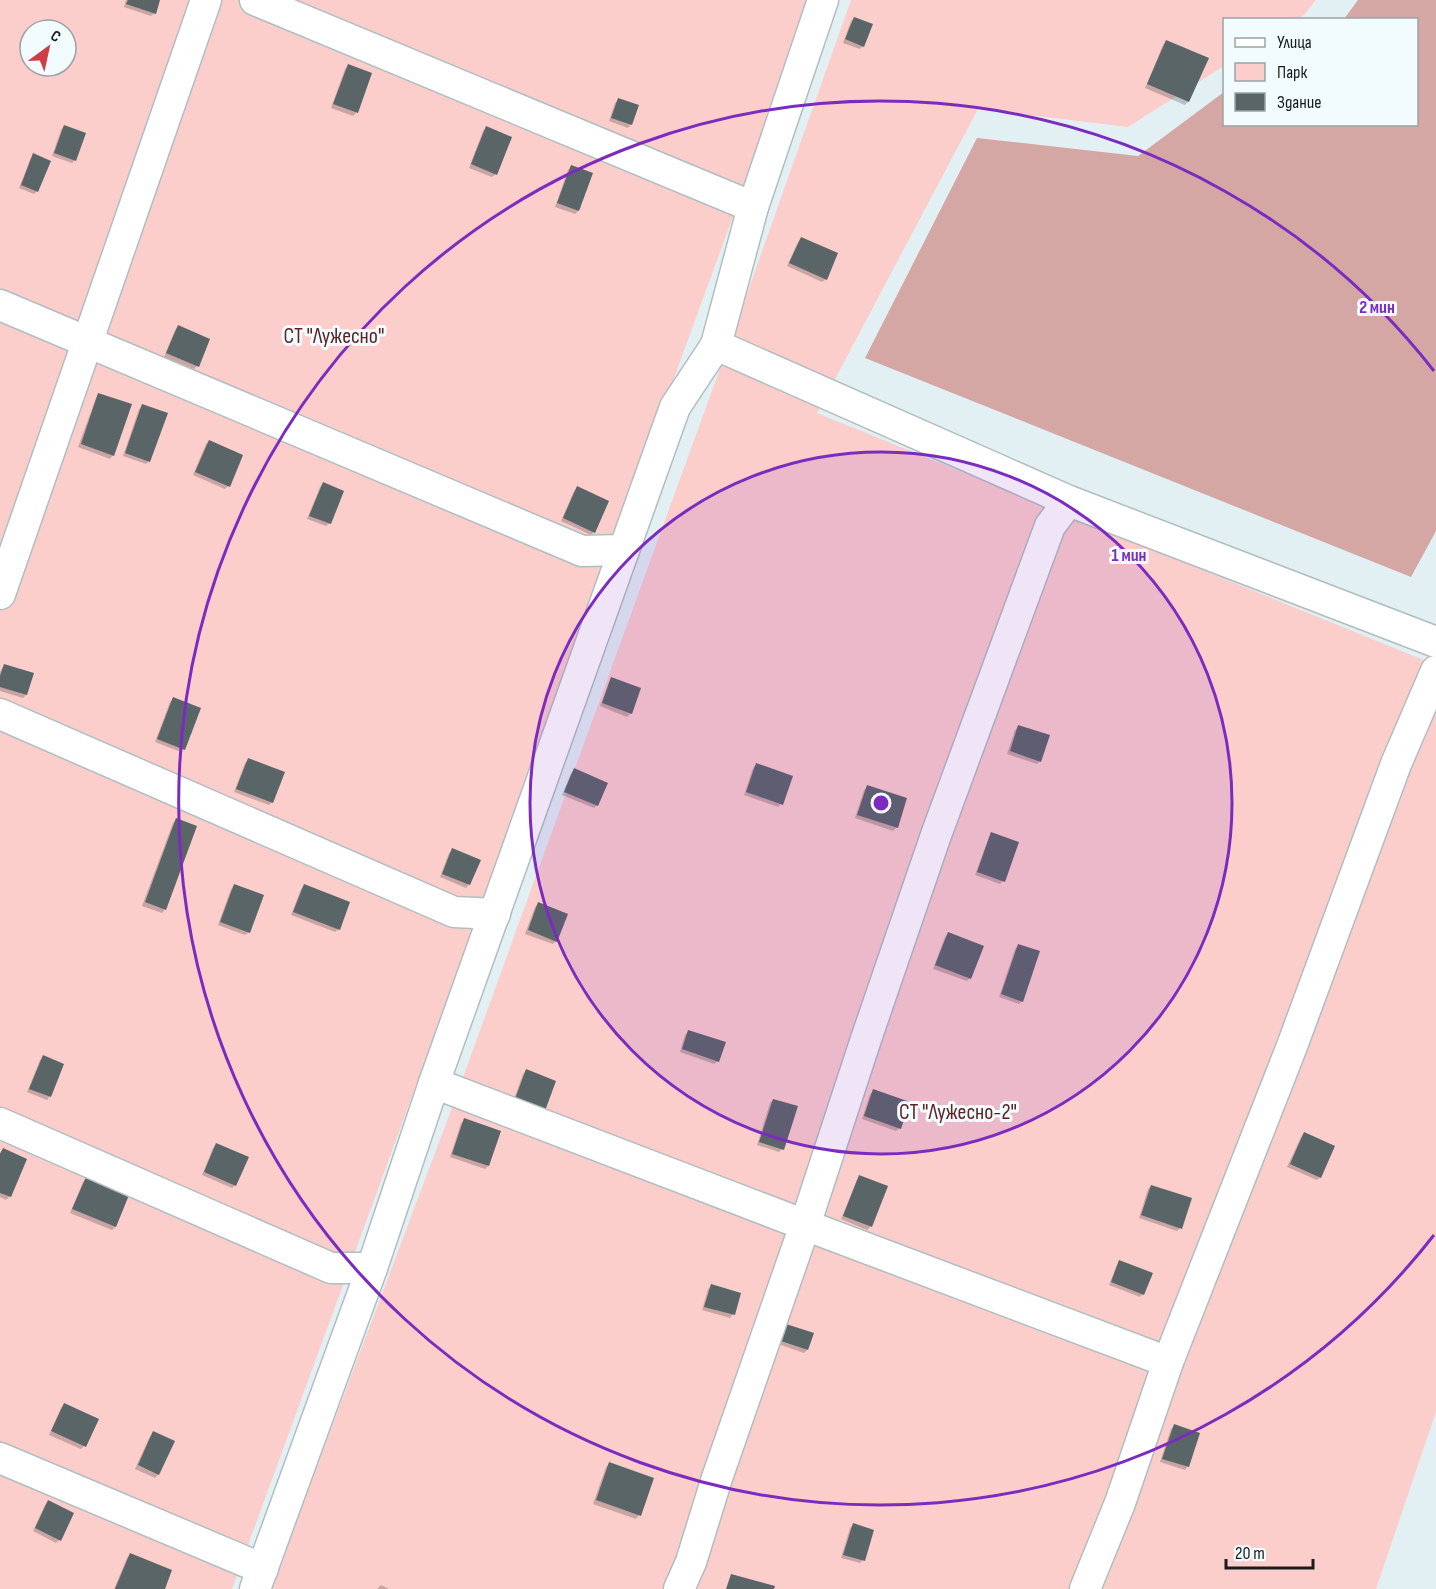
<svg xmlns="http://www.w3.org/2000/svg" width="1436" height="1589" font-family="'Sofia Sans Condensed',sans-serif">
<rect width="100%" height="100%" fill="#e2f0f3"/>
<g fill="#fbcdcb" fill-rule="evenodd">
<path d="M 0,0 L 812,0 L 232,1589 L 0,1589 ZM 30,30 L 66,30 L 66,66 L 30,66 Z"/>
<polygon points="851,0 1316,0 1304,15 1297,19 1224,20 1224,66 1128,127 978,109 817,413 1436,665 1436,1412 1376,1589 271,1589 450,1113 742,308"/>
</g>
<polygon fill="#d4a7a4" points="1358,0 1436,0 1436,531 1411,577 865,358 977,138 1138,156 1224,92 1224,124 1416,124 1416,20 1344,19"/>
<g fill="#0003">
<polygon points="126,0 159,0 155,13 151,16 124,7"/>
<polygon points="854,18 863,46 860,49 843,43 851,21"/>
<polygon points="1167,41 1188,102 1185,105 1145,88 1163,45"/>
<polygon points="348,66 371,74 356,113 353,116 331,108 345,69"/>
<polygon points="619,99 631,124 628,128 609,121 615,103"/>
<polygon points="64,126 75,160 72,163 52,156 61,130"/>
<polygon points="486,128 496,174 492,177 469,168 483,131"/>
<polygon points="34,155 37,191 34,194 19,188 31,158"/>
<polygon points="572,167 578,211 575,214 555,207 568,170"/>
<polygon points="801,239 826,279 822,282 787,266 798,242"/>
<polygon points="178,327 197,366 194,369 164,357 175,330"/>
<polygon points="99,394 113,455 110,459 78,447 96,398"/>
<polygon points="142,406 149,461 146,464 123,456 139,409"/>
<polygon points="209,441 228,486 225,489 193,475 206,444"/>
<polygon points="323,484 330,523 326,526 307,519 320,487"/>
<polygon points="577,488 594,532 591,535 561,521 574,491"/>
<polygon points="4,665 26,695 23,698 0,691 0,672"/>
<polygon points="612,679 631,713 627,717 600,706 609,682"/>
<polygon points="173,699 184,749 181,752 155,742 170,702"/>
<polygon points="1019,726 1040,761 1037,764 1007,754 1015,730"/>
<polygon points="249,760 272,802 269,805 234,792 245,763"/>
<polygon points="756,765 781,804 778,807 744,795 753,768"/>
<polygon points="574,770 597,805 594,808 562,795 571,773"/>
<polygon points="867,787 897,827 893,831 855,818 864,790"/>
<polygon points="176,820 165,909 162,913 142,906 173,823"/>
<polygon points="992,834 1003,881 1000,884 975,875 989,837"/>
<polygon points="453,850 469,884 466,888 440,877 449,853"/>
<polygon points="235,886 249,932 245,935 218,925 231,889"/>
<polygon points="304,886 339,929 335,932 291,915 301,889"/>
<polygon points="538,904 556,941 553,944 525,934 535,907"/>
<polygon points="948,934 970,978 967,981 933,969 945,937"/>
<polygon points="1018,946 1022,1001 1019,1004 999,997 1015,949"/>
<polygon points="689,1031 718,1061 714,1064 680,1052 685,1035"/>
<polygon points="43,1057 50,1096 47,1100 27,1092 40,1060"/>
<polygon points="526,1071 554,1082 513,1102 523,1074"/>
<polygon points="874,1091 900,1128 896,1131 862,1119 870,1094"/>
<polygon points="773,1100 782,1149 779,1152 757,1145 770,1103"/>
<polygon points="465,1120 488,1166 485,1169 450,1157 461,1123"/>
<polygon points="1304,1134 1320,1177 1317,1180 1287,1167 1301,1137"/>
<polygon points="216,1145 235,1185 232,1188 202,1175 213,1148"/>
<polygon points="3,1150 25,1160 9,1197 6,1200 0,1197 0,1153"/>
<polygon points="860,1177 886,1187 870,1227 867,1230 841,1219 857,1180"/>
<polygon points="86,1179 127,1196 115,1227 112,1230 70,1213 83,1182"/>
<polygon points="1151,1186 1180,1228 1177,1231 1139,1218 1148,1189"/>
<polygon points="1120,1261 1143,1294 1140,1297 1109,1285 1117,1265"/>
<polygon points="711,1286 733,1314 730,1318 702,1310 708,1289"/>
<polygon points="783,1329 807,1350 804,1353 778,1344"/>
<polygon points="65,1404 84,1446 81,1449 49,1435 61,1408"/>
<polygon points="1174,1426 1188,1466 1185,1470 1160,1462 1171,1429"/>
<polygon points="154,1433 173,1442 158,1475 155,1478 135,1469 150,1436"/>
<polygon points="609,1464 639,1515 636,1519 593,1504 606,1467"/>
<polygon points="48,1502 59,1540 56,1543 33,1531 45,1505"/>
<polygon points="853,1525 863,1560 860,1563 841,1558 850,1528"/>
<polygon points="130,1555 163,1589 114,1589 127,1558"/>
<polygon points="381,1585 389,1589 377,1589"/>
</g>
<g fill="#5a6568">
<polygon points="128,0 160,0 156,14 126,4"/>
<polygon points="854,17 873,24 864,47 845,39"/>
<polygon points="1166,40 1209,58 1189,102 1147,84"/>
<polygon points="348,64 372,73 358,113 333,104"/>
<polygon points="618,98 639,105 632,125 611,118"/>
<polygon points="64,125 86,133 76,161 54,153"/>
<polygon points="486,126 512,137 497,175 471,164"/>
<polygon points="33,153 51,161 38,192 21,185"/>
<polygon points="571,165 593,173 579,211 557,203"/>
<polygon points="801,237 838,253 827,280 789,263"/>
<polygon points="178,325 210,339 199,367 166,353"/>
<polygon points="98,393 132,404 114,456 81,444"/>
<polygon points="142,404 168,413 150,462 125,453"/>
<polygon points="209,440 243,455 230,487 195,472"/>
<polygon points="323,482 344,491 331,524 309,516"/>
<polygon points="577,486 609,501 595,533 563,518"/>
<polygon points="4,664 34,673 27,695 0,687 0,676"/>
<polygon points="611,677 641,688 632,714 602,703"/>
<polygon points="173,697 201,708 185,750 157,739"/>
<polygon points="1018,725 1050,735 1041,762 1010,751"/>
<polygon points="248,758 285,772 273,803 236,789"/>
<polygon points="756,763 793,776 783,805 746,792"/>
<polygon points="574,768 608,783 598,806 564,792"/>
<polygon points="867,785 907,798 898,828 857,815"/>
<polygon points="176,818 197,826 166,910 145,902"/>
<polygon points="991,832 1019,842 1005,882 977,872"/>
<polygon points="452,848 481,860 470,885 442,874"/>
<polygon points="234,884 264,895 250,933 220,922"/>
<polygon points="304,884 350,902 340,930 293,912"/>
<polygon points="538,902 568,914 557,942 528,930"/>
<polygon points="948,932 984,946 971,979 935,965"/>
<polygon points="1018,944 1040,951 1023,1002 1001,994"/>
<polygon points="688,1030 726,1042 719,1062 682,1049"/>
<polygon points="43,1055 64,1064 51,1097 29,1089"/>
<polygon points="526,1069 556,1081 545,1111 515,1099"/>
<polygon points="873,1089 910,1102 901,1129 864,1116"/>
<polygon points="773,1099 798,1106 784,1150 759,1142"/>
<polygon points="464,1118 501,1131 489,1166 452,1154"/>
<polygon points="1304,1132 1335,1146 1321,1178 1290,1164"/>
<polygon points="216,1143 249,1157 236,1186 204,1172"/>
<polygon points="3,1148 27,1159 11,1197 0,1193 0,1154"/>
<polygon points="859,1175 888,1186 872,1227 843,1216"/>
<polygon points="86,1177 129,1195 116,1227 72,1209"/>
<polygon points="1151,1185 1192,1198 1182,1229 1141,1215"/>
<polygon points="1119,1260 1153,1273 1144,1295 1111,1282"/>
<polygon points="711,1284 741,1293 735,1315 704,1307"/>
<polygon points="786,1324 814,1333 808,1350 781,1341"/>
<polygon points="64,1403 99,1419 86,1447 51,1431"/>
<polygon points="1174,1424 1200,1433 1189,1467 1162,1459"/>
<polygon points="153,1431 175,1441 159,1475 138,1465"/>
<polygon points="609,1462 654,1478 641,1516 596,1500"/>
<polygon points="48,1500 74,1513 61,1541 35,1528"/>
<polygon points="853,1523 874,1530 865,1561 843,1555"/>
<polygon points="130,1553 172,1570 165,1589 115,1589"/>
<polygon points="731,1574 775,1586 774,1589 726,1589"/>
</g>
<g fill="none" stroke-linecap="round" stroke-linejoin="round">
<defs>
<g id="minor">
<polyline points="255,0 753,207"/>
<polyline points="0,305 582,551 624,550"/>
<polyline points="716,345 1069,501 1436,642"/>
<polyline points="0,594 206,0"/>
<polyline points="0,714 454,912 495,914"/>
<polyline points="434,1083 805,1225 1168,1362"/>
<polyline points="0,1123 331,1268 372,1268"/>
<polyline points="0,1458 263,1569"/>
<polyline points="255,1589 372,1268 434,1083 675,407 716,345 753,207 823,0"/>
<polyline points="679,1589 691,1562 717,1478 805,1225 866,1039 936,835 1050,526 1069,501"/>
<polyline points="1085,1589 1120,1503 1168,1362 1292,1046 1396,764 1436,671"/>
</g>
</defs>
<use href="#minor" stroke="#b1bec0" stroke-width="33"/>
<use href="#minor" stroke="#fff" stroke-width="30"/>
</g>
<circle cx="881" cy="803" r="351" fill="#7b2cbf" fill-opacity=".12"/>
<g fill="none" stroke="#7b2cbf" stroke-width="3">
<circle cx="881" cy="803" r="351"/>
<path d="M1434 1235A702 702 0 1 1 1434 371"/>
</g>
<g text-anchor="middle" dominant-baseline="central" stroke-width="6" stroke-linejoin="round" paint-order="stroke">
<g font-size="22" fill="#5c2424" stroke="#f2fcff">
<text x="334" y="336">СТ "Лужесно"</text>
<text x="958" y="1112">СТ "Лужесно-2"</text>
</g>
</g>
<circle cx="881" cy="803" r="9" fill="#7b2cbf" stroke="#f2fcff" stroke-width="3"/>
<g font-size="18" text-anchor="middle" font-weight="bold" fill="#7b2cbf" stroke="#f2fcff" stroke-width="6" stroke-linejoin="round" paint-order="stroke">
<text x="1377" y="313">2 мин</text>
<text x="1129" y="561">1 мин</text>
</g>
<rect x="1223" y="18" width="195" height="108" fill="#f2fcff" stroke="#9ba2a5" stroke-width="1.5"/>
<rect x="1235" y="38" width="30" height="9" fill="#ffffff" stroke="#9ba2a5" stroke-width="1.5"/>
<text x="1277" y="48" font-size="18" fill="#181c1d">Улица</text>
<rect x="1235" y="63" width="30" height="18" fill="#fbcdcb" stroke="#9ba2a5" stroke-width="1.5"/>
<text x="1277" y="78" font-size="18" fill="#181c1d">Парк</text>
<rect x="1235" y="93" width="30" height="18" fill="#5a6568" stroke="#9ba2a5" stroke-width="1.5"/>
<text x="1277" y="108" font-size="18" fill="#181c1d">Здание</text>
<g transform="translate(48 48) rotate(33)"><circle r="28" fill="#f2fcff" stroke="#9ba2a5" stroke-width="1.5"/>
<path d="M0-4.5L10 22L0 15L-10 22Z" fill="#ce3e45"/>
<text y="-9" font-size="16" font-weight="bold" text-anchor="middle" fill="#181c1d">С</text>
</g>
<path d="M1226 1559v9h87v-9" fill="none" stroke="#181c1d" stroke-width="3"/>
<text x="1235" y="1559" font-size="18" fill="#181c1d" stroke="#f2fcff" stroke-width="4.5" paint-order="stroke">20 m</text>
</svg>
